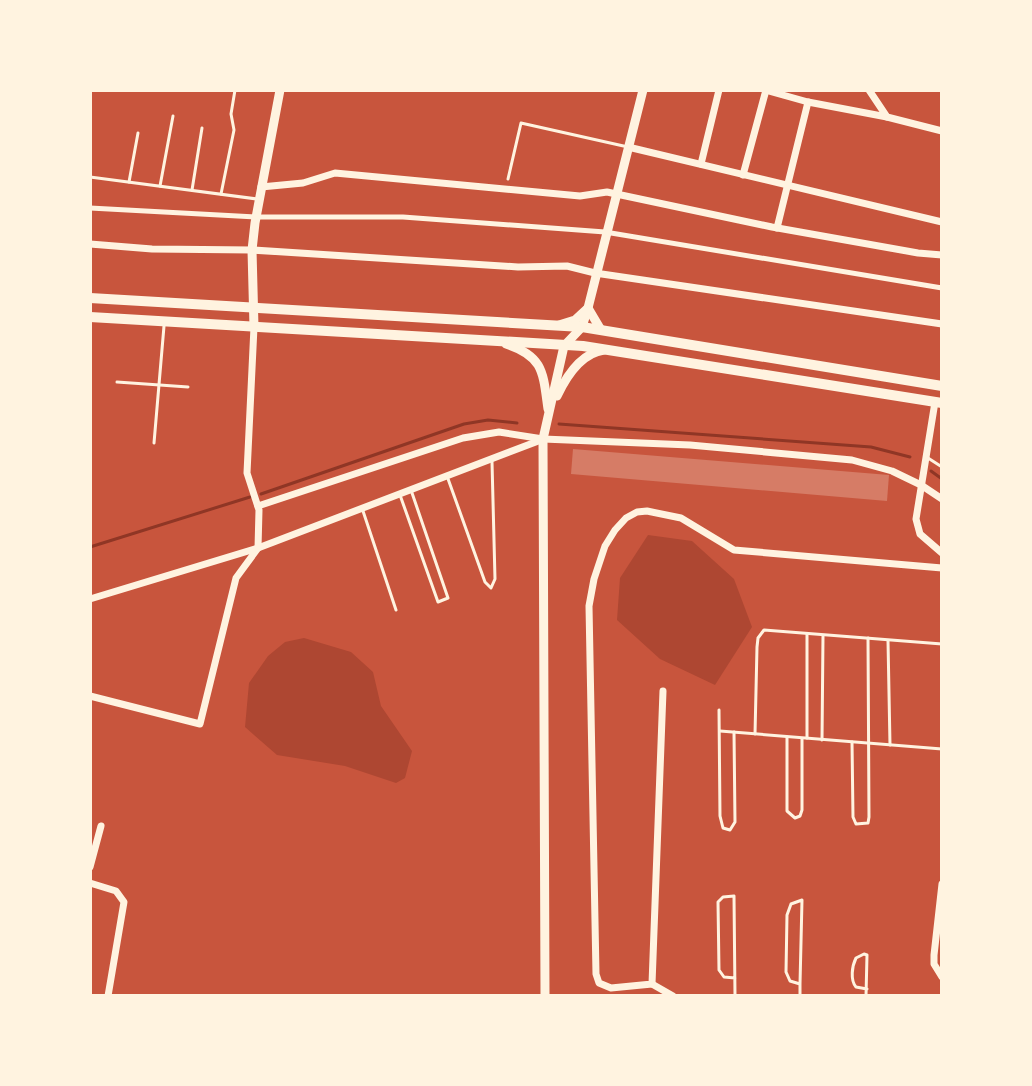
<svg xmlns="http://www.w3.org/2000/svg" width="1032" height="1086" font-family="'Nunito Sans',sans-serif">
<rect width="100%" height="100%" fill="#c8553d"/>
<g fill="#ae4732">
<polygon points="648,535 692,541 734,579 752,627 715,685 660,659 617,620 620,578"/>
<polygon points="304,638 351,652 373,672 381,706 412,751 405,778 396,783 345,766 277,755 245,727 249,683 268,656 285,642"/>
</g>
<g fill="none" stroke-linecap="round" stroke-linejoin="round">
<g stroke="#8f3625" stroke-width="3">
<polyline points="559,424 871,447 910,457"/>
<polyline points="931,471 942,479"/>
<polyline points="261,494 464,424 488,420 517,423"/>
<polyline points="90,547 250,497"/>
</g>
</g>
<polygon fill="#d67c66" points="573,449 889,475 887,501 571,474"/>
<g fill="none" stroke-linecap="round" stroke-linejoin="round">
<g stroke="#fff3e0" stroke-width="3">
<polyline points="90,177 257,199"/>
<polyline points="508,179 521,123 628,147"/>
<polyline points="129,182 138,133"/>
<polyline points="160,186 173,116"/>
<polyline points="192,190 202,128"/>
<polyline points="221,194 234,130 231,114 235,90"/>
<polyline points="117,382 188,387"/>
<polyline points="154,443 164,326"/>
<polyline points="928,458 942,467"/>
<polyline points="447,476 485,582 491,588 495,579 492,462"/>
<polyline points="400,495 438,602 448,598 411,490"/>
<polyline points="362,508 396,610"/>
<polyline points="807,634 807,738"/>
<polyline points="888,641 890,745"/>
<polyline points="719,710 720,816 723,828 730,830 735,822 734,732"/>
<polyline points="720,731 942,749"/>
<polyline points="755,734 757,647 758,638 764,630 942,644"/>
<polyline points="787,737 787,811 795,818 800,816 802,810 802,739"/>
<polyline points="822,740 823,636"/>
<polyline points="852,742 853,817 856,824 868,823 869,817 868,638"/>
<polyline points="735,978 724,977 719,970 718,902 723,897 734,896 735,996"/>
<polyline points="800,996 800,984 802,900 791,904 787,915 786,972 790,981 800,984"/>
<path d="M 866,996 L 867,955 L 864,954 L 856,958 C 852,966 850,980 856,987 L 867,989"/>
</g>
<polyline stroke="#fff3e0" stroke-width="5" points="90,208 256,217 403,217 605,232 942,288"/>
<g stroke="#fff3e0" stroke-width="7">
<polyline points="765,90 808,102 887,117"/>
<polyline points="869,90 887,117 942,131"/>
<polyline points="628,147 942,222"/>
<polyline points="701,164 719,90"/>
<polyline points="743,175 766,90"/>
<polyline points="261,187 303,183 335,173 580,196 607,192 772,227 918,253 942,255"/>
<polyline points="777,228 808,102"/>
<polyline points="90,244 152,249 252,250 518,267 567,266 595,273 942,324"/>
<polyline points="935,402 916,519 920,534 942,553"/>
<polyline points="258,506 463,438 499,432 543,439 690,445 852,460 892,471 921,485 942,499"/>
<polyline points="90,599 258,548 541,440"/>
<polyline points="663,691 652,984 611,988 599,983 596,974 589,606 594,579 605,546 615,530 626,518 637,512 647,511 681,518 734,550 942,568"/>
<polyline points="90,696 200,724 236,578 258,548 259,510 247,473 254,327"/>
<polyline points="90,867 101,826"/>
<polyline points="90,883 116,891 124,902 108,996"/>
<polyline points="942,884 934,955 934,964 942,977"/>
<polyline points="652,984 673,996"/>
</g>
<g stroke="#fff3e0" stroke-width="9">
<polyline points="559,325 575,320 588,308 601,330"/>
<polyline points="254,327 252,250 255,223 280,90"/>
<path d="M 506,344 C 544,356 543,373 548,409"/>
<path d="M 557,396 C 566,377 581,353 604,350"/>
<polyline points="545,996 543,439 564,346 582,327 588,308 643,90"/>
</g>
<g stroke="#fff3e0" stroke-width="10">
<polyline points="90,298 582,327 942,386"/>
<polyline points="90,317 583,346 942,403"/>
</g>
</g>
<rect width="1032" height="1086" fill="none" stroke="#fff3e0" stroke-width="184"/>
</svg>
